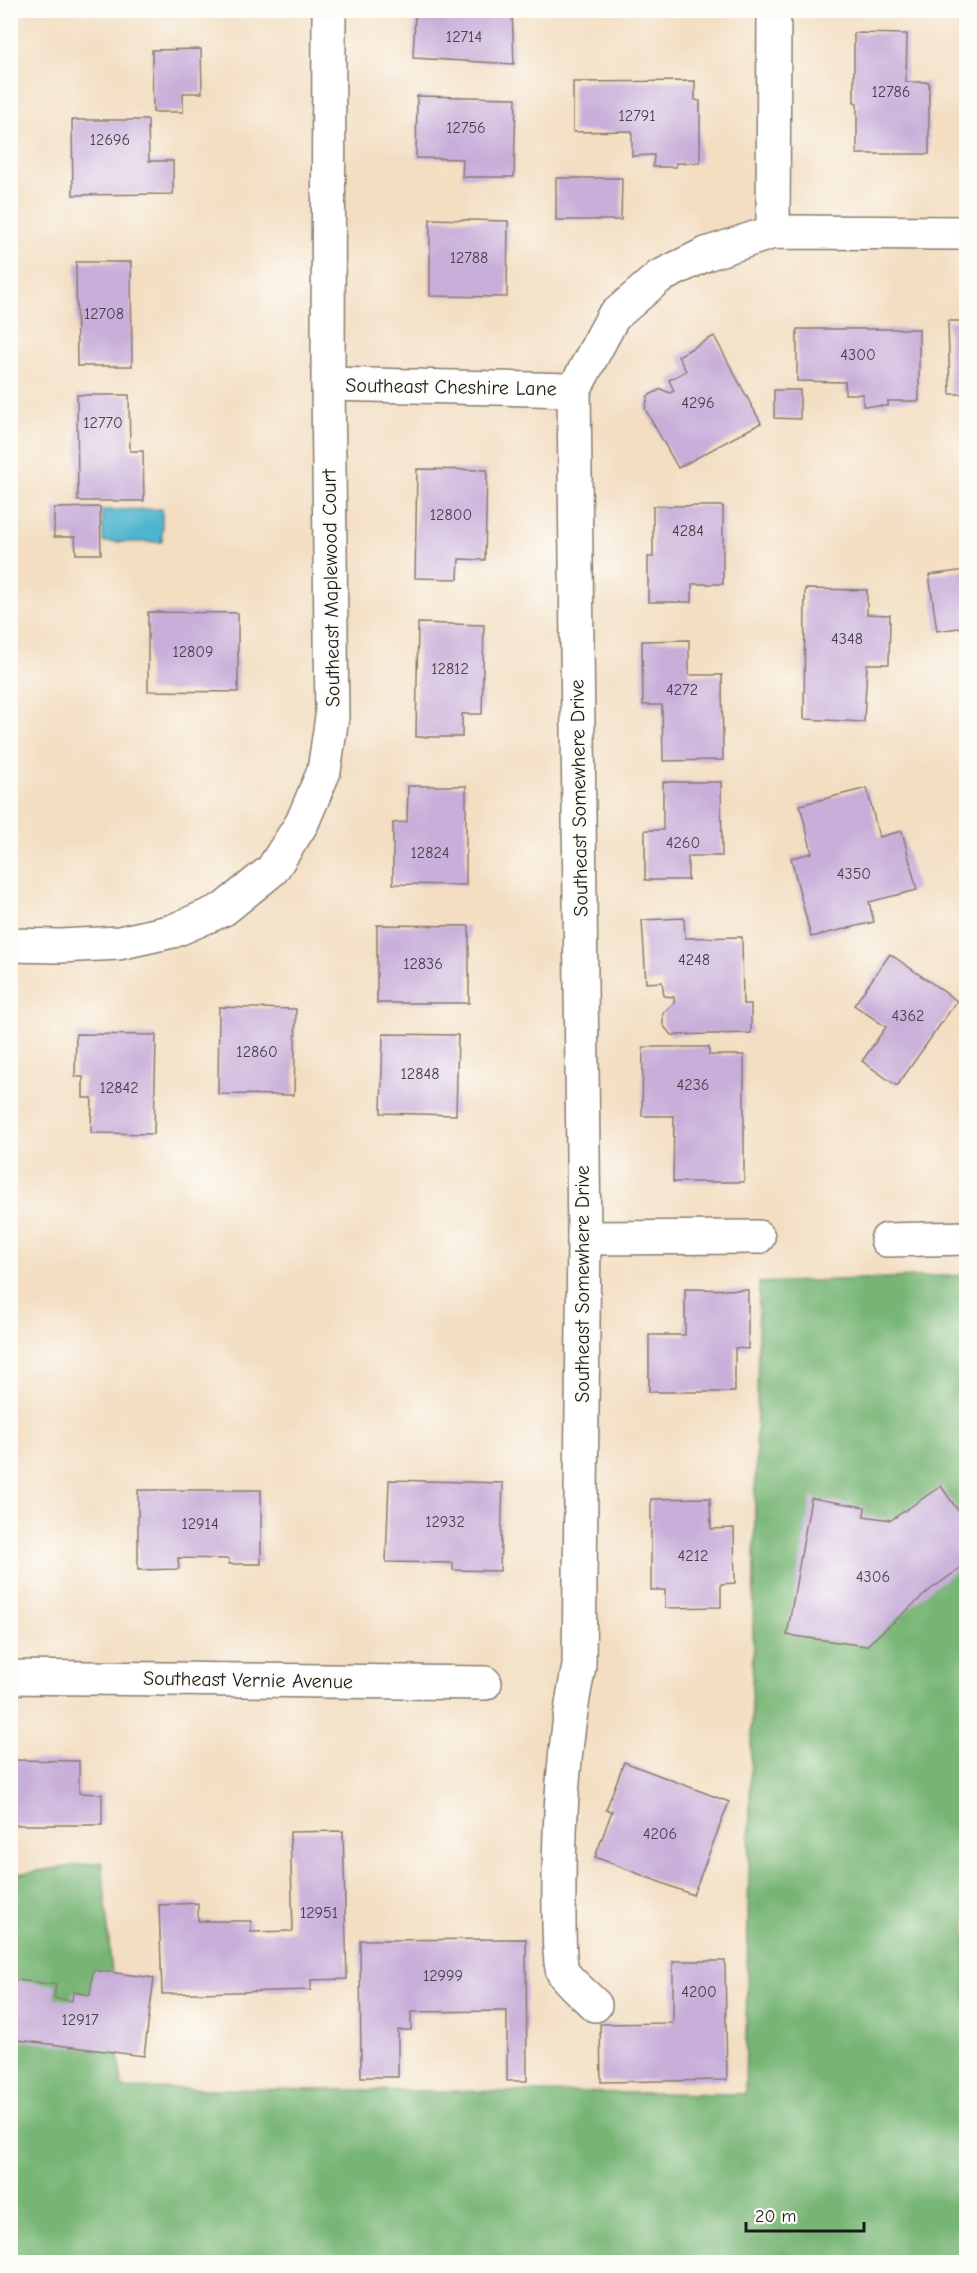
<svg xmlns="http://www.w3.org/2000/svg" width="977" height="2273" font-family="'Comic Neue',sans-serif">
<rect width="100%" height="100%" fill="#fdfcf7"/>
<filter id="ink" filterUnits="userSpaceOnUse"><feTurbulence type="fractalNoise" baseFrequency=".0167" numOctaves="2"/><feDisplacementMap in="SourceGraphic" scale="12" xChannelSelector="R" yChannelSelector="G"/><feConvolveMatrix kernelMatrix="1 2 1 2 8 2 1 2 1" color-interpolation-filters="sRGB"/></filter>
<filter id="wash" filterUnits="userSpaceOnUse"><feTurbulence type="fractalNoise" baseFrequency=".008" numOctaves="4" result="noise"/><feDisplacementMap in="SourceGraphic" scale="24" xChannelSelector="R" yChannelSelector="G"/><feGaussianBlur stdDeviation="1.35" result="paint"/><feColorMatrix in="noise" values="0 0 0 0 0 0 0 0 0 0 0 0 0 0 0 0 0 1.4 0 .05"/><feComposite in="paint" operator="in"/></filter>
<g filter="url(#wash)">
<rect width="100%" height="100%" fill="#f3dec2"/>
<polygon fill="#77b575" stroke="#4a6848" stroke-width="1.5" points="966,1275 966,2262 11,2262 10,1875 102,1862 122,2088 745,2094 759,1283"/>
<polygon fill="#4eb5cd" stroke="#356874" stroke-width="1.5" points="162,509 162,542 103,542 102,510"/>
<g id="blocks">
<g fill="#c8aed9">
<polygon points="451,10 512,10 514,64 413,58 415,15 451,15"/>
<polygon points="854,33 907,34 906,82 929,82 929,154 857,154 857,103 854,102"/>
<polygon points="201,49 202,93 183,93 183,112 153,112 152,50"/>
<polygon points="695,81 695,100 700,101 700,163 676,163 676,167 653,167 654,155 632,156 632,131 573,132 573,82"/>
<polygon points="417,96 516,98 514,177 462,177 463,159 416,158"/>
<polygon points="963,105 966,105 966,148 964,149"/>
<polygon points="72,120 148,120 149,161 173,161 173,194 73,195"/>
<polygon points="556,178 622,178 621,220 556,220"/>
<polygon points="430,219 508,221 507,297 430,296"/>
<polygon points="76,262 131,262 132,366 77,366"/>
<polygon points="948,321 966,321 966,394 950,394"/>
<polygon points="797,329 919,329 919,401 888,401 888,406 863,406 863,394 845,394 845,382 797,381"/>
<polygon points="714,336 761,423 678,468 645,409 648,396 661,389 670,393 674,391 669,380 686,371 678,356"/>
<polygon points="774,390 800,390 800,419 774,418"/>
<polygon points="77,395 129,395 130,451 143,451 144,501 78,501"/>
<polygon points="417,469 487,470 485,560 459,559 458,579 415,578"/>
<polygon points="653,506 723,506 723,584 692,584 692,602 648,602 648,557 653,557"/>
<polygon points="100,507 101,554 76,554 75,537 54,537 54,508"/>
<polygon points="966,570 966,627 937,631 929,575"/>
<polygon points="805,589 867,590 867,614 890,615 889,664 867,664 864,722 804,719"/>
<polygon points="148,612 238,613 238,692 148,691"/>
<polygon points="418,623 484,625 482,714 462,714 462,737 416,737"/>
<polygon points="689,640 689,675 722,675 723,760 663,761 662,705 643,705 642,641"/>
<polygon points="663,782 721,782 722,856 688,856 688,880 645,880 645,830 663,830"/>
<polygon points="408,786 466,786 466,885 393,884 393,823 407,822"/>
<polygon points="867,788 879,837 902,831 917,890 869,902 874,922 811,937 791,858 812,853 800,805"/>
<polygon points="684,918 685,938 742,937 743,1004 751,1004 751,1033 671,1035 663,1025 663,1013 674,1003 674,997 664,996 662,982 646,983 642,920"/>
<polygon points="377,925 469,926 469,1003 377,1003"/>
<polygon points="890,954 957,1001 897,1086 862,1061 886,1027 854,1005"/>
<polygon points="219,1007 296,1009 294,1095 218,1094"/>
<polygon points="76,1034 156,1035 154,1134 91,1133 92,1098 83,1098 83,1077 75,1077"/>
<polygon points="383,1034 458,1035 456,1115 381,1113"/>
<polygon points="643,1047 709,1047 709,1055 744,1055 744,1182 673,1182 674,1116 642,1116"/>
<polygon points="685,1289 748,1290 748,1349 735,1348 735,1392 649,1392 649,1335 685,1335"/>
<polygon points="389,1480 503,1483 500,1571 453,1570 453,1563 386,1562"/>
<polygon points="941,1486 966,1522 966,1564 930,1590 866,1646 787,1635 811,1498 865,1507 864,1516 891,1520"/>
<polygon points="138,1490 261,1490 261,1564 229,1564 229,1559 178,1558 179,1569 138,1570"/>
<polygon points="710,1498 711,1529 734,1528 735,1583 721,1584 721,1607 665,1608 665,1590 651,1590 651,1499"/>
<polygon points="10,1760 79,1761 79,1793 102,1794 102,1825 10,1825"/>
<polygon points="624,1762 729,1802 693,1895 595,1857 612,1811 606,1810"/>
<polygon points="343,1831 347,1979 311,1980 311,1990 162,1994 159,1905 198,1903 198,1921 251,1921 251,1932 293,1931 290,1832"/>
<polygon points="526,1939 527,2081 507,2081 507,2011 411,2012 411,2030 398,2030 398,2077 361,2077 360,1940"/>
<polygon points="673,1961 725,1961 727,2080 601,2082 600,2024 673,2023"/>
<polygon points="93,1970 154,1978 144,2056 10,2039 10,1979 56,1985 54,1998 72,2001 73,1992 90,1995"/>
</g>
</g>
</g>
<g filter="url(#ink)">
<use href="#blocks" fill-opacity="0" stroke="#887d6f" stroke-width="1.5"/>
<g fill="none" stroke-linecap="round" stroke-linejoin="round">
<defs>
<g id="minor">
<polyline points="773,232 774,10"/>
<polyline points="328,384 574,390"/>
<polyline points="10,945 60,946 119,943 173,931 224,909 272,870 302,823 324,771 332,717 328,384 329,10"/>
<polyline points="584,1238 758,1237"/>
<polyline points="887,1240 966,1238"/>
<polyline points="10,1677 485,1683"/>
<path d="M 595,2005 C 588,1998 566,1979 563,1972 C 559,1963 559,1924 559,1913 C 558,1829 562,1747 579,1666 L 584,1238 L 574,390 L 613,317 L 659,277 L 706,254 L 773,232 L 966,233"/>
</g>
</defs>
<use href="#minor" stroke="#887d6f" stroke-width="36"/>
<use href="#minor" stroke="#fff" stroke-width="33"/>
</g>
</g>
<g text-anchor="middle" dominant-baseline="central" stroke-width="4.5" stroke-linejoin="round" paint-order="stroke">
<g font-size="16" fill="#47404b">
<text x="464" y="37">12714</text>
<text x="891" y="92">12786</text>
<text x="637" y="116">12791</text>
<text x="466" y="128">12756</text>
<text x="110" y="140">12696</text>
<text x="469" y="258">12788</text>
<text x="104" y="314">12708</text>
<text x="858" y="355">4300</text>
<text x="698" y="403">4296</text>
<text x="103" y="423">12770</text>
<text x="451" y="515">12800</text>
<text x="688" y="531">4284</text>
<text x="847" y="639">4348</text>
<text x="193" y="652">12809</text>
<text x="450" y="669">12812</text>
<text x="682" y="690">4272</text>
<text x="683" y="843">4260</text>
<text x="430" y="853">12824</text>
<text x="854" y="874">4350</text>
<text x="694" y="960">4248</text>
<text x="423" y="964">12836</text>
<text x="908" y="1016">4362</text>
<text x="257" y="1052">12860</text>
<text x="420" y="1074">12848</text>
<text x="693" y="1085">4236</text>
<text x="119" y="1088">12842</text>
<text x="445" y="1522">12932</text>
<text x="200" y="1524">12914</text>
<text x="693" y="1556">4212</text>
<text x="873" y="1577">4306</text>
<text x="660" y="1834">4206</text>
<text x="319" y="1913">12951</text>
<text x="443" y="1976">12999</text>
<text x="699" y="1992">4200</text>
<text x="80" y="2020">12917</text>
</g>
<g font-size="20" fill="#1c1c1c" stroke="#fdfcf7">
<text transform="translate(451 387) rotate(1)">Southeast Cheshire Lane</text>
<text transform="translate(331 588) rotate(-91)">Southeast Maplewood Court</text>
<text transform="translate(579 798) rotate(-91)">Southeast Somewhere Drive</text>
<text transform="translate(582 1284) rotate(-90)">Southeast Somewhere Drive</text>
<text transform="translate(248 1680) rotate(1)">Southeast Vernie Avenue</text>
</g>
</g>
<rect width="977" height="2273" fill="none" stroke="#fdfcf7" stroke-width="36"/>
<path d="M746 2222v9h118v-9" fill="none" stroke="#1c1c1c" stroke-width="3"/>
<text x="755" y="2222" font-size="18" fill="#1c1c1c" stroke="#fdfcf7" stroke-width="4.5" paint-order="stroke">20 m</text>
</svg>
